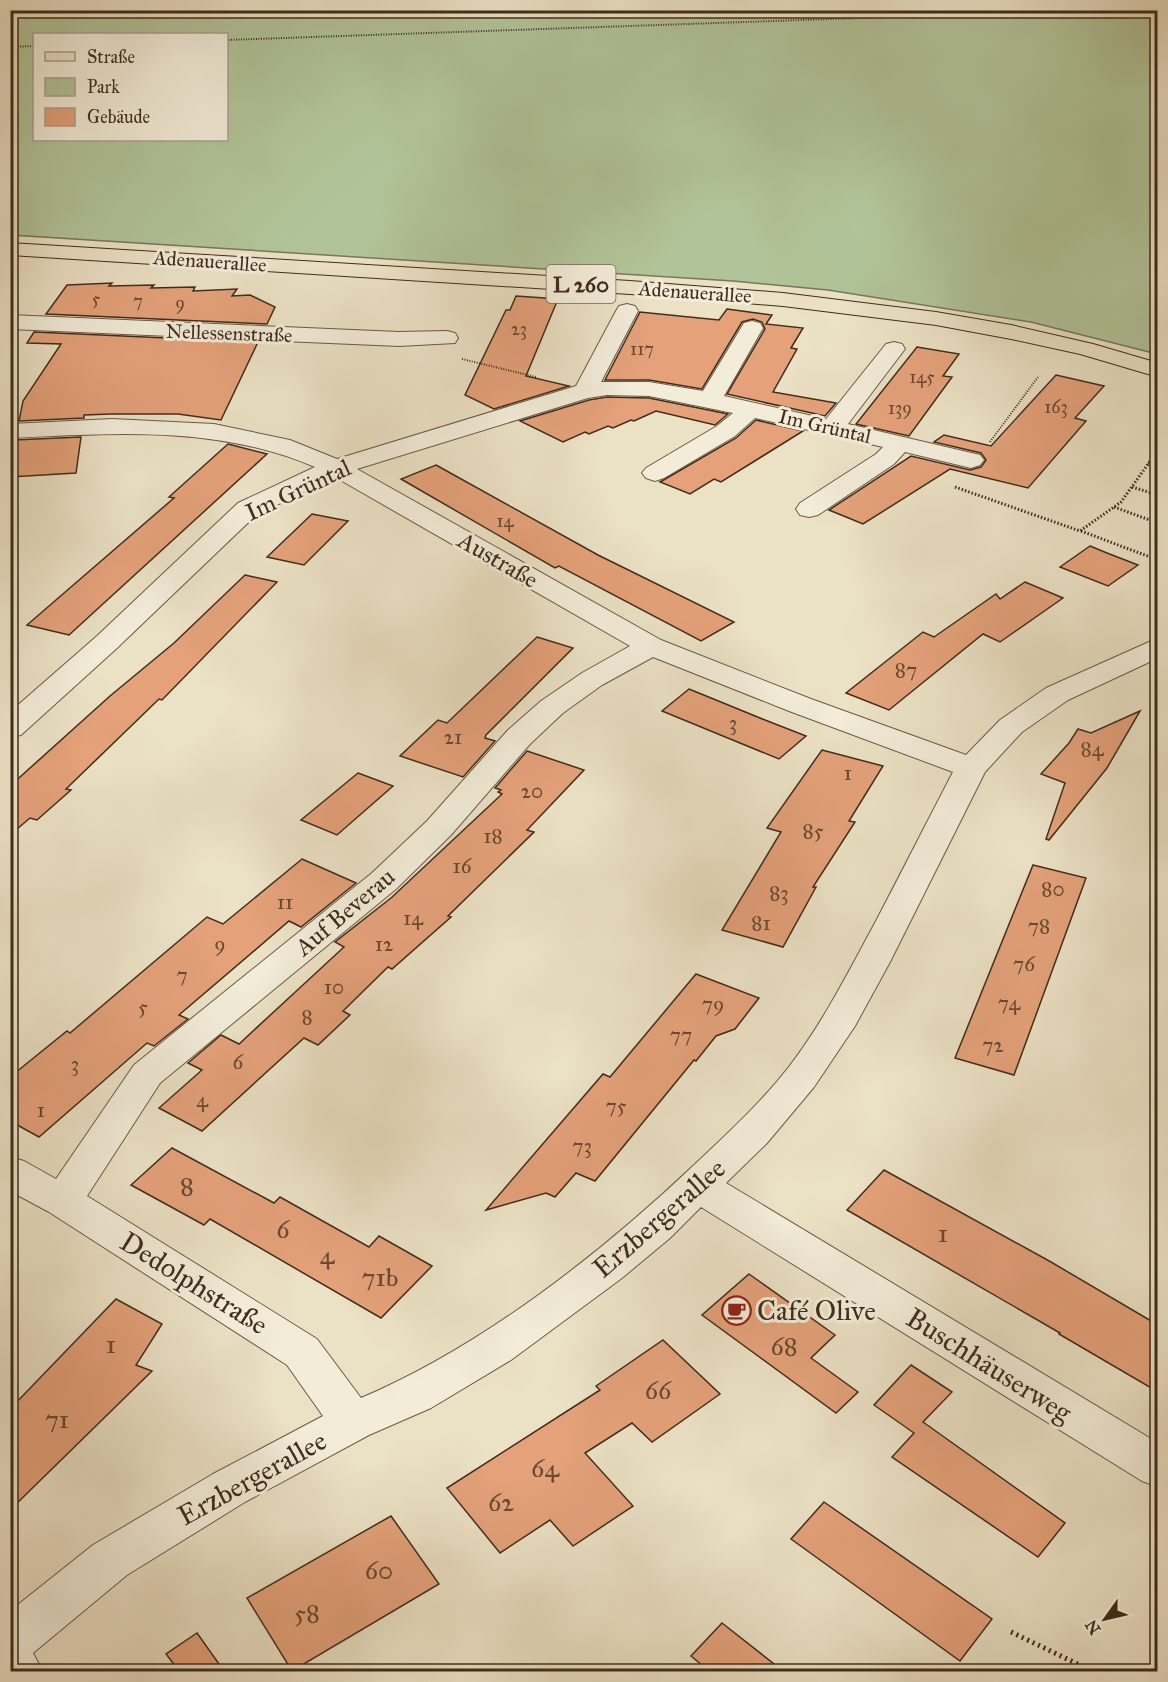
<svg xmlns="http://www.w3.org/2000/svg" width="1168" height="1682" font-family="'IM FELL Great Primer',serif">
<rect width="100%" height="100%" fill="#ebe1c5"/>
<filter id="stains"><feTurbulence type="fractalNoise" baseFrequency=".00333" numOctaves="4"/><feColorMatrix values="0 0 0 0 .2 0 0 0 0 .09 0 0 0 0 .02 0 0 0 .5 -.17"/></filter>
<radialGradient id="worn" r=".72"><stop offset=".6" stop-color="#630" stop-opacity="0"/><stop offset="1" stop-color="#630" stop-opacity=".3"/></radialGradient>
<path fill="#b1c499" stroke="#78785a" stroke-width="1.5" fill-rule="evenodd" d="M 10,11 L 1157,11 L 1157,354 L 1031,322 L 828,290 L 733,281 L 11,235 ZM 34,34 L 226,34 L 226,140 L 34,140 Z"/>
<g fill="#e4a17a" stroke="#402c1b" stroke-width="1.5">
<polygon points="112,283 109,286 154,285 151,288 195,287 193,291 237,289 232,296 250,295 275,307 267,324 46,314 67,285"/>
<polygon points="516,296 558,299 526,376 569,386 494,409 465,395 506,310 510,310"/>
<polygon points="727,309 772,315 766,324 803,328 791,348 797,349 773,392 836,403 825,416 727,394 765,329 762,322 753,319 742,322 702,389 649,380 605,380 640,312 719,320"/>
<polygon points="34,332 258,342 221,420 178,414 111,414 84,415 84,418 19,421 23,401 61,344 27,343"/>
<polygon points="917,347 959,354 943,376 952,377 909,436 856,424"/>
<polygon points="1056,375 1104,386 1075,418 1086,421 1028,488 950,469 863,524 829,510 911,456 970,470 981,467 986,460 981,453 934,442 944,435 991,446"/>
<polygon points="607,397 649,398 728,414 715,425 656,411 634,421 631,420 613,428 608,426 589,434 585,432 563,442 520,421 589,400"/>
<polygon points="756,420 803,431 721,482 714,479 690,494 660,482 736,438"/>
<polygon points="81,437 76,473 10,477 10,455 14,440"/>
<polygon points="228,444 267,454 69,635 27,625 174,498 169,497"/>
<polygon points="436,465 598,555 734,622 701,641 559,566 555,568 401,479"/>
<polygon points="312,514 348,521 304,565 267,557"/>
<polygon points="1090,546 1107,553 1138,565 1108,586 1060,567"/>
<polygon points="245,575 277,582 162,700 159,699 66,789 71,790 37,820 30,818 10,835 10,786 110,696 174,643"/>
<polygon points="1025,582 1063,598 1000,642 983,634 889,710 846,693 923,632 934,637 996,594 1000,599"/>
<polygon points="537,637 573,648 486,735 485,738 495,741 463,777 400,756 438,720 447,723"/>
<polygon points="689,689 765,720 806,736 779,759 662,711"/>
<polygon points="1140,711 1107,768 1049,840 1046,839 1065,783 1041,774 1069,743 1078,729 1091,733"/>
<polygon points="822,750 883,766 849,821 855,822 813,887 816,887 783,947 722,930 781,832 767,828"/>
<polygon points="527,751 584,770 527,830 534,832 448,916 451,917 392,969 388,967 343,1011 350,1015 318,1045 304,1038 202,1131 159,1108 202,1070 188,1063 221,1035 239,1044 344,947 335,942 391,898 502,794 498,792 501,790 495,788"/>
<polygon points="358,773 393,786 337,835 301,820"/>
<polygon points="302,859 356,883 301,927 289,921 179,1015 188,1019 154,1046 147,1043 39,1137 10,1121 10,1077 67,1031 70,1033 207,917 223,924"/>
<polygon points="1033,865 1086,878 1014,1075 955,1058"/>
<polygon points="696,974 759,998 735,1029 716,1036 696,1061 694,1060 595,1181 576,1173 555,1197 546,1193 486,1210 603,1074 610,1077"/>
<polygon points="172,1148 274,1203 280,1197 369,1247 379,1236 432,1266 381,1318 210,1219 204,1225 131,1185"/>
<polygon points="884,1170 1051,1262 1158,1325 1158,1392 1059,1334 1060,1333 847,1210"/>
<polygon points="749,1274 835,1335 811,1358 858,1392 836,1413 702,1315"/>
<polygon points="116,1299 162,1324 136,1365 152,1371 10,1510 10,1409"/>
<polygon points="663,1340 720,1394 652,1442 632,1423 585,1453 633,1506 573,1546 550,1520 500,1553 447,1488 600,1390 596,1386"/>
<polygon points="911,1365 952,1392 923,1422 1065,1523 1038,1557 892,1457 914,1433 874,1405"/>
<polygon points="824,1502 992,1619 960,1661 791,1539"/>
<polygon points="391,1516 439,1584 292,1671 247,1598"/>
<polygon points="722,1623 783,1671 709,1671 691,1656"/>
<polygon points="197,1633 224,1671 179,1671 166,1654"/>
</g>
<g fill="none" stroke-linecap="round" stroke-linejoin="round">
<defs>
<g id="minor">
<path d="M 627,304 L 635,306 L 638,311 L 601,382 L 649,382 L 703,391 L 744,323 L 752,321 L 760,323 L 763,328 L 724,396 L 826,419 L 886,344 L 894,342 L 902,344 L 905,349 L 848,424 L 980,455 L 984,460 L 980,465 L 971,468 L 905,452 L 894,464 L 818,515 L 809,517 L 800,515 L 796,509 L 800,503 L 876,454 L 883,447 L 755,418 L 735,436 L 664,478 L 655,481 L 646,478 L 642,473 L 646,468 L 717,426 L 733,413 L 649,396 L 607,395 L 588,398 L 357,469 L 661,640 L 811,699 L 966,755 L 1000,720 L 1046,688 L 1158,638 L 1158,658 L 1068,700 L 1022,732 L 985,772 L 890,962 L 855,1026 L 814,1087 L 767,1143 L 726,1183 L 1158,1443 L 1158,1487 L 1142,1481 L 701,1207 L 670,1238 L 622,1278 L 511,1360 L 431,1408 L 369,1435 L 245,1502 L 127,1575 L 33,1653 L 43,1672 L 10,1672 L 10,1611 L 93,1545 L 213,1474 L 323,1416 L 287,1365 L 49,1212 L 10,1191 L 10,1157 L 24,1161 L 56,1179 L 134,1065 L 372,873 L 427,821 L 508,730 L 541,701 L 582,673 L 630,646 L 335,477 L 256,515 L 117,648 L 21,735 L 10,737 L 10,712 L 97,636 L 238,503 L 315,467 C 217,425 114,433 10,438 L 10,424 L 112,419 L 214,424 L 290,440 L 337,459 L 576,386 L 616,311 L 619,306 ZM 653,657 L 789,711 L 953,772 C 927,822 902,871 876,921 C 849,971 823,1023 788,1068 C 760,1104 726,1135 693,1166 C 599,1255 481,1347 361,1398 L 317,1339 L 87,1196 L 160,1083 L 396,889 L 451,835 L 530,744 L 563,713 L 602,685 Z"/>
<polygon points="10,315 399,332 447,331 455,333 458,338 455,343 399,346 10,329"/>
</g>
<polygon id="major" points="10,243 630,281 783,293 936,312 1011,325 1093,344 1158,363 1158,377 1080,354 1011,339 936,325 783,306 630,294 10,255"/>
</defs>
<use href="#minor" stroke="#6b5946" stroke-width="2"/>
<use href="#major" stroke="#402c1b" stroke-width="2"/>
<g stroke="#402c1b" stroke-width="2" stroke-dasharray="1 1.5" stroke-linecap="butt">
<polyline points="226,40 1090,10"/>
<polyline points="10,47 34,46"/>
<polyline points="462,359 536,377"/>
<polyline points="990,442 1038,377"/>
</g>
<g stroke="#402c1b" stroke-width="3" stroke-dasharray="1.5 2" stroke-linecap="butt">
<polyline points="1148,463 1158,466"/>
<polyline points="955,487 1080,531 1121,502 1158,450"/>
<polyline points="1132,487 1158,495"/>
<polyline points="1114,507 1158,523"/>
<polyline points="1081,531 1158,560"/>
</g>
<polyline stroke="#402c1b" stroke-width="5" stroke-dasharray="2 4" stroke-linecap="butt" points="1011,1632 1090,1670"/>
<use href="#minor" fill="#f2ecd9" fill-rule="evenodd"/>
<use href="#major" fill="#ebe1c5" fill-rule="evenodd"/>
</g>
<defs>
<symbol id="cafe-ring" viewBox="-11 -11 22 22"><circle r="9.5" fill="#f2ecd9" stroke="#8f2418" stroke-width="1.5"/><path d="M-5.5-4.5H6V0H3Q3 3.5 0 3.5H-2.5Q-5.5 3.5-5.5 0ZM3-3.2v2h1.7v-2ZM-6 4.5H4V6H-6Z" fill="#8f2418"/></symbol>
</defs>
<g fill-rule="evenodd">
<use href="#cafe-ring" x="720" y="1294" width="33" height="33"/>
</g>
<g text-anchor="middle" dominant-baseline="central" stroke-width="6" stroke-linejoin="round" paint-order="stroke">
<g font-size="18" fill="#694933">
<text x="96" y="299">5</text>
<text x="138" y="301">7</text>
<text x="180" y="303">9</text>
<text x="519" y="329">23</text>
<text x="642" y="349">117</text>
<text x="922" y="377">145</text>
<text x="1056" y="407">163</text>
<text x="900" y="408">139</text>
<text x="505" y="521">14</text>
</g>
<g font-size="20" fill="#402c1b" stroke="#f2ecd9">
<text transform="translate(210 261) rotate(4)">Adenauerallee</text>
<text transform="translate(695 292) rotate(4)">Adenauerallee</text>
<text transform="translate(229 333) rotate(2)">Nellessenstraße</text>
<text transform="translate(825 426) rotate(13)">Im Grüntal</text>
</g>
<g font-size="21" fill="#694933">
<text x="906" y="670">87</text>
<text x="733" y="723">3</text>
<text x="453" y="737">21</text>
<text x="1092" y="749">84</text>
<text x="848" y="773">1</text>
<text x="532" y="791">20</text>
<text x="813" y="831">85</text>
<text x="493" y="836">18</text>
<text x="462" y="866">16</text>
<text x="1053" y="889">80</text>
<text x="779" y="893">83</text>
<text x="285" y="902">11</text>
<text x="413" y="918">14</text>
<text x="761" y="923">81</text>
<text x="1039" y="926">78</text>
<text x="220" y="944">9</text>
<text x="384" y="944">12</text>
<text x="1024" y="964">76</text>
<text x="182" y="975">7</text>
<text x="334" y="987">10</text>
<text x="1009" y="1003">74</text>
<text x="713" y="1004">79</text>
<text x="143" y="1007">5</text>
<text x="307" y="1017">8</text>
<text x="681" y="1035">77</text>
<text x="993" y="1045">72</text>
<text x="238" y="1062">6</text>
<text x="75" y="1064">3</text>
<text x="202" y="1100">4</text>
<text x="616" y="1106">75</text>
<text x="41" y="1110">1</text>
<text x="582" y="1146">73</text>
</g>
<rect fill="#f2ecd9" stroke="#756654" stroke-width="1.5" x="546.5" y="265" width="69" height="38" rx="4.5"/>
<g font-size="22" font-weight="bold" fill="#402c1b">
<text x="581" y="284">L 260</text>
</g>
<g font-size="24" fill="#402c1b" stroke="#f2ecd9">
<text transform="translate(298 490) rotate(-25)">Im Grüntal</text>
<text transform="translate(498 560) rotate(30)">Austraße</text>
<text transform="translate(345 912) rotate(-40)">Auf Beverau</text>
</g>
<g font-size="26" fill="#694933">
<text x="187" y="1186">8</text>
<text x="283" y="1229">6</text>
<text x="943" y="1233">1</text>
<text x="327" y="1255">4</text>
<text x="380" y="1277">71b</text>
<text x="111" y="1344">1</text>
<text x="784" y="1346">68</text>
<text x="658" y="1390">66</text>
<text x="57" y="1419">71</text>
<text x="545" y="1468">64</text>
<text x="501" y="1502">62</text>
<text x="379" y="1570">60</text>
<text x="307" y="1613">58</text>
</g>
<g font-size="28" fill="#402c1b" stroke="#f2ecd9">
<text transform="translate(659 1218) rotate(-41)">Erzbergerallee</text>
<text transform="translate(194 1283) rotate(32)">Dedolphstraße</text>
<text transform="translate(989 1365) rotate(32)">Buschhäuserweg</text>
<text transform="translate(252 1478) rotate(-29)">Erzbergerallee</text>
</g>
<g font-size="28" fill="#402c1b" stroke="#f2ecd9" text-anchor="start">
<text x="757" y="1310">Café Olive</text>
</g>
</g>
<rect width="1168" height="1682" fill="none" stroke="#ebe1c5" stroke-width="36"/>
<rect x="12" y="12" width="1144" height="1658" fill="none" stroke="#402c1b" stroke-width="3"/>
<rect x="18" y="18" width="1132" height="1646" fill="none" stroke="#402c1b" stroke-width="1.5"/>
<rect x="33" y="33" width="195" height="108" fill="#f2ecd9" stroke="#ab9f8d" stroke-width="1.5"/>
<rect x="45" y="52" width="30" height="9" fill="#ebe1c5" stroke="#ab9f8d" stroke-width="1.5"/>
<text x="87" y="63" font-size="18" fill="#402c1b">Straße</text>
<rect x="45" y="78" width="30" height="18" fill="#b1c499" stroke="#ab9f8d" stroke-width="1.5"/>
<text x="87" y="93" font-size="18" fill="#402c1b">Park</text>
<rect x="45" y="108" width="30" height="18" fill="#e4a17a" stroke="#ab9f8d" stroke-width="1.5"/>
<text x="87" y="123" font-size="18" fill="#402c1b">Gebäude</text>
<g transform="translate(1105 1619) rotate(236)" stroke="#f2ecd9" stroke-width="4.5" paint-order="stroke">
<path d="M0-4.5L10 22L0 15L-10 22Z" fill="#402c1b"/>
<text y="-9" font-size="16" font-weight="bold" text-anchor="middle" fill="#402c1b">N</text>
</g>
<rect width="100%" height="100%" filter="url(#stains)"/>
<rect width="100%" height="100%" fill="url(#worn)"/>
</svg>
